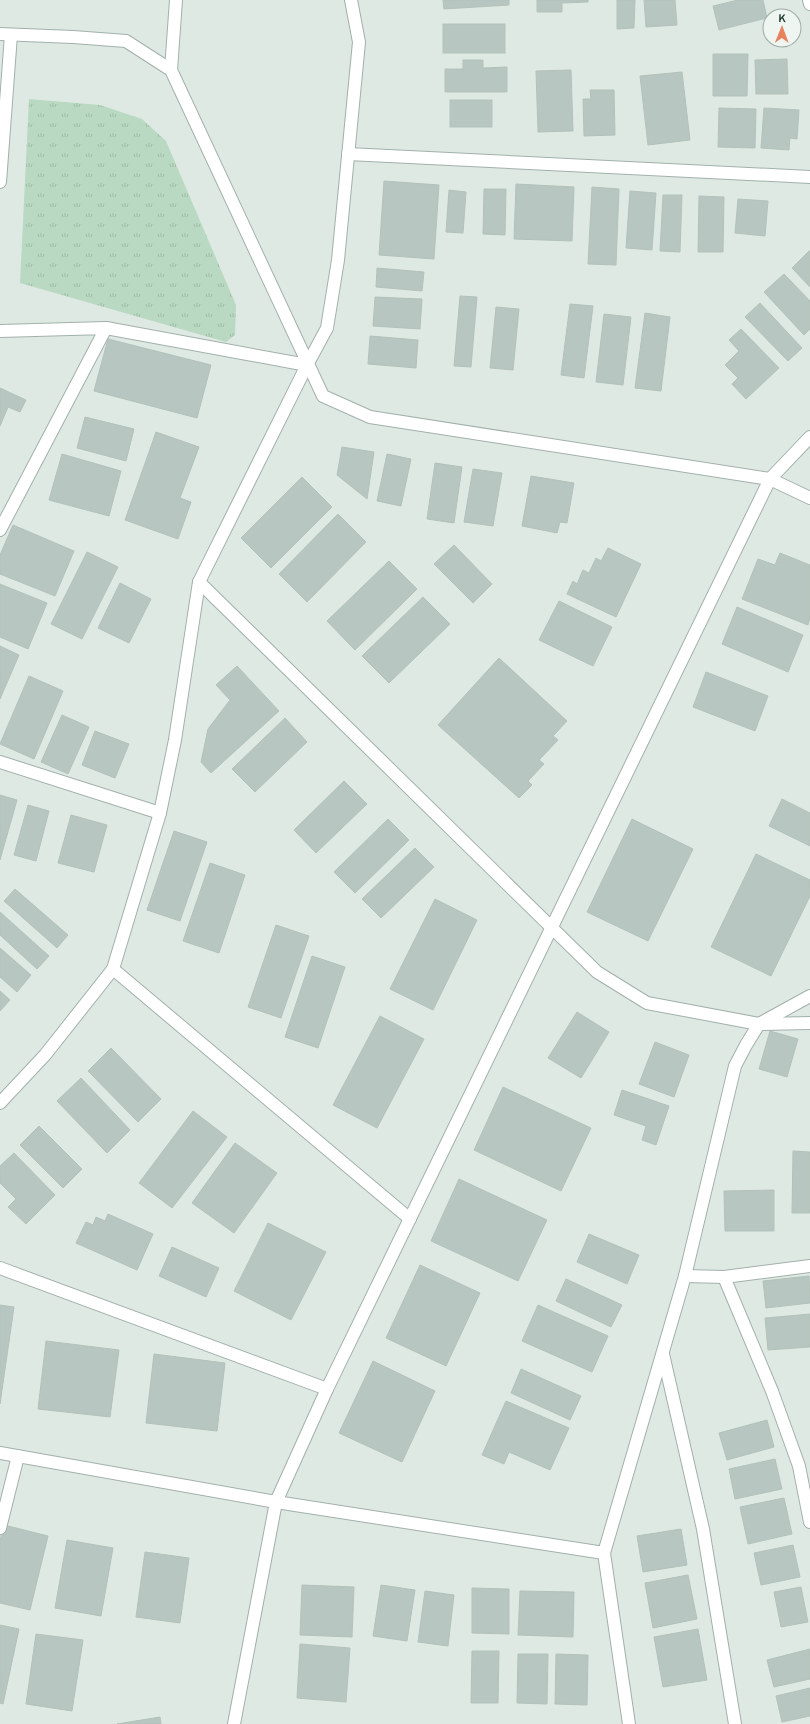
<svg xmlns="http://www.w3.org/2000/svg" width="810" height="1724" font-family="Overpass,sans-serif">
<defs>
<pattern id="park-tufts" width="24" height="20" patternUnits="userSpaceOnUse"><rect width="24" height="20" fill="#b9d9c2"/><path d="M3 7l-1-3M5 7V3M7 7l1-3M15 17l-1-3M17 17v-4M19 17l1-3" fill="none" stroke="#9fbba7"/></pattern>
</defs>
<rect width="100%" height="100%" fill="#dfe9e4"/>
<polygon fill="url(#park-tufts)" points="29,99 100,105 142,119 166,141 236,305 235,335 226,342 20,283"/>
<g fill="#b7c6c0" stroke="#b2c2bb">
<polygon points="443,0 509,0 509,5 444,9"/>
<polygon points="537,0 588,0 588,2 562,3 562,12 537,12"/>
<polygon points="617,0 635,0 634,28 617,29"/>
<polygon points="644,0 675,0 677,25 646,27"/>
<polygon points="738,0 763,0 767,18 719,30 713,6"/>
<rect x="443" y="24" width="62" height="29"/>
<polygon points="713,54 748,54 747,96 713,96"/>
<polygon points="787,59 788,94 756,94 755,60"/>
<polygon points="463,60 483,60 483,68 507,67 507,92 445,92 445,69 463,69"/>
<polygon points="571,70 573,131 538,132 536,71"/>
<polygon points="682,72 690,140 648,145 640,76"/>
<polygon points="590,90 614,90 615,135 584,136 583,99 591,99"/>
<rect x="450" y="100" width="42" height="27"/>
<polygon points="719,108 756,109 755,148 718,147"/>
<polygon points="764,108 799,110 797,139 790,138 789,150 761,148"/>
<polygon points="384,181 439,185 434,259 379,255"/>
<polygon points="516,184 574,187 572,241 514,239"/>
<polygon points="592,187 619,189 616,265 588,264"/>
<polygon points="484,189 506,189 505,235 483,234"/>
<polygon points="449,190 466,192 463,233 446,232"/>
<polygon points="630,191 656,193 652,250 626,248"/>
<polygon points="663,195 682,195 680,252 660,251"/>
<polygon points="699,196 724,197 723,252 698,252"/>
<polygon points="738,199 768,201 765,236 735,233"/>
<polygon points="809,251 810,251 810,287 792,268"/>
<polygon points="377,268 424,272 422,291 376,287"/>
<polygon points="784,274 810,301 810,329 804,335 764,292"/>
<polygon points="460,296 477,297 471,367 454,366"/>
<polygon points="375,297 422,299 420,329 373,326"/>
<polygon points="760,303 802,348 788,361 745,317"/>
<polygon points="570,304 593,306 584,378 561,375"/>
<polygon points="496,307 519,309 513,370 490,368"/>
<polygon points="645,313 670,317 661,391 635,388"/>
<polygon points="604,314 631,317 623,385 596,382"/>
<polygon points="741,329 779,368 746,399 732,384 738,378 725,365 739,351 729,340"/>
<polygon points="370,336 418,340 416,368 368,364"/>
<polygon points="108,339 211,365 197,418 94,391"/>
<polygon points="0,388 26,400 20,412 8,407 0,426"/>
<polygon points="85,417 134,429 126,461 77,448"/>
<polygon points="156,432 199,447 180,498 191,502 178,539 125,520"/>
<polygon points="342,447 374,452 367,499 337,475"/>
<polygon points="62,454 121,471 109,516 49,500"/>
<polygon points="387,454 411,459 401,506 377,501"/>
<polygon points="435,463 462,467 454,523 427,519"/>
<polygon points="473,469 502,473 493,526 464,522"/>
<polygon points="531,476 574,483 567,523 560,522 557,533 522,526"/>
<polygon points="302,477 332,507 271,568 241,538"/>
<polygon points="338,514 366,542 307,602 279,574"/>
<polygon points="13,525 74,551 55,596 0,574 0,555"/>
<polygon points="454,545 492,584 473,603 434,564"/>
<polygon points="608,548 641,564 616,617 567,594 573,581 577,584 583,570 589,573 596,558 601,561"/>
<polygon points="87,552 118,567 82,639 51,624"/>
<polygon points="780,553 810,565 810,618 808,625 742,599 758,559 775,565"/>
<polygon points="389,561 417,589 355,650 327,621"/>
<polygon points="120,583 151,599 129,643 98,628"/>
<polygon points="0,584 47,603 28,649 0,637"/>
<polygon points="423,597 450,624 389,683 362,656"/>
<polygon points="559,601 612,627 593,666 539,640"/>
<polygon points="737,607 803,635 788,672 722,644"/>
<polygon points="0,646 19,655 0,699"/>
<polygon points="499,658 567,721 553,736 558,740 539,760 544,764 528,781 532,785 519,798 438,725"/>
<polygon points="237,666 279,711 211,773 201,762 208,729 230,700 216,685"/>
<polygon points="706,672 768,696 755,731 693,707"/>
<polygon points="29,676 63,691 34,759 0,744"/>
<polygon points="62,715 89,727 68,774 41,762"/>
<polygon points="285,718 307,742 255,792 232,769"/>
<polygon points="95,731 129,744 115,778 82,765"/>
<polygon points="344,781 367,804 316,853 294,830"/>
<polygon points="0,795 17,800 0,860"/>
<polygon points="782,799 810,813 810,846 769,826"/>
<polygon points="28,805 49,811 36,861 14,855"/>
<polygon points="71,815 107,825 94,872 58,863"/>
<polygon points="388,819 409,840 355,893 334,872"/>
<polygon points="632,819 693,849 648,941 587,912"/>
<polygon points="174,831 207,842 180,921 147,910"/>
<polygon points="415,848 434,867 381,918 362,899"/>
<polygon points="756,854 810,880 810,896 771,976 711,947"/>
<polygon points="210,863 245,875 219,953 183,941"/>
<polygon points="15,889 68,935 57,948 4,901"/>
<polygon points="435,899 477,920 433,1010 390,989"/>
<polygon points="0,912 49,956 37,969 0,935"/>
<polygon points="276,925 309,936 281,1018 248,1007"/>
<polygon points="0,948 31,975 17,992 0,977"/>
<polygon points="312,956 345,967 318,1048 285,1037"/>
<polygon points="0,991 10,1000 0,1011"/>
<polygon points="577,1012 609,1032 581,1078 548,1058"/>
<polygon points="380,1016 424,1039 377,1128 333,1105"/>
<polygon points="770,1031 798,1039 787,1077 759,1069"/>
<polygon points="655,1042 689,1055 674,1097 639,1084"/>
<polygon points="111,1048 161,1099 138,1122 88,1071"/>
<polygon points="81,1078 130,1130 107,1153 57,1101"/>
<polygon points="503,1087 591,1128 561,1191 474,1150"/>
<polygon points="622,1090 669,1106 656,1145 642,1140 646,1126 614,1115"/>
<polygon points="193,1111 227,1137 172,1208 139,1183"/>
<polygon points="39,1126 82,1169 63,1188 20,1145"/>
<polygon points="235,1143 277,1173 234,1233 192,1203"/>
<polygon points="793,1151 810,1152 810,1213 792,1213"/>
<polygon points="14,1153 55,1195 26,1224 8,1207 16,1199 0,1183 0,1166"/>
<polygon points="459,1179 547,1220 518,1281 431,1241"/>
<polygon points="774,1190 774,1231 725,1231 724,1191"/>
<polygon points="108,1214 153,1234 137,1270 76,1243 86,1222 93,1225 96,1217 105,1221"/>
<polygon points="268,1223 326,1252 291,1320 234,1291"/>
<polygon points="589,1234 639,1255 627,1284 577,1262"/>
<polygon points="172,1247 219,1268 206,1297 159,1276"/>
<polygon points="420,1265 480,1293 446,1366 386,1338"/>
<polygon points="809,1276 810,1303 766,1308 763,1281"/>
<polygon points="566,1279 622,1305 611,1327 556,1301"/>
<polygon points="0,1305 14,1307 0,1404"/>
<polygon points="538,1305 608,1336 592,1372 522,1341"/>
<polygon points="810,1314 810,1347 768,1350 765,1318"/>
<polygon points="46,1341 119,1350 110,1417 38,1409"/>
<polygon points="154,1354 225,1363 217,1431 146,1423"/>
<polygon points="373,1361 435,1391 402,1462 339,1433"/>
<polygon points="521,1369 581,1396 570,1420 511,1393"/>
<polygon points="506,1401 569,1428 550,1470 509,1452 504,1464 482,1455"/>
<polygon points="767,1420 774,1447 727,1460 719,1433"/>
<polygon points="775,1459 782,1489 735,1499 729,1469"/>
<polygon points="784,1498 792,1534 748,1544 740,1507"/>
<polygon points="4,1525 48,1536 30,1610 0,1603 0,1540"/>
<polygon points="681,1529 687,1565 643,1572 637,1536"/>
<polygon points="67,1540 113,1548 101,1616 55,1608"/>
<polygon points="793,1545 800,1577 761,1585 754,1553"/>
<polygon points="145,1552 189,1558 180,1623 136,1617"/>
<polygon points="688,1575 697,1619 653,1628 645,1583"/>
<polygon points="302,1585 354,1587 352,1637 300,1635"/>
<polygon points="381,1585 415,1590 407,1641 373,1636"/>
<polygon points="801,1587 808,1622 781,1627 774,1592"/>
<polygon points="472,1588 509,1589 509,1634 472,1633"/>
<polygon points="425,1591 454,1595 448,1646 418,1642"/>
<polygon points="520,1591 574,1592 573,1637 518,1635"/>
<polygon points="0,1625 19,1629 3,1704 0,1703"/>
<polygon points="698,1629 707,1680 663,1687 654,1637"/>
<polygon points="36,1634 83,1640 72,1711 26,1704"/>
<polygon points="300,1644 350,1648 346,1702 297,1698"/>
<polygon points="810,1649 810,1679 774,1687 767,1660"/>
<polygon points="472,1651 499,1651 498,1703 471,1703"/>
<polygon points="518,1654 548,1654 547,1704 517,1703"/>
<polygon points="556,1654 588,1655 587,1705 555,1704"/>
<polygon points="810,1688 810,1716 782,1722 776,1696"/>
<polygon points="160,1717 161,1724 117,1724"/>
</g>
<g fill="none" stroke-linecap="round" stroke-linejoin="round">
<defs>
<g id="minor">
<polyline points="809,0 810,4"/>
<polyline points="0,34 73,37 126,41 171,70 323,396 370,417 770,479 810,498"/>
<polyline points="171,70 176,0"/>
<polyline points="348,154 810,177"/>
<polyline points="0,182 11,35"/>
<polyline points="106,328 307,365"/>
<polyline points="0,331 106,328 0,530"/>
<polyline points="199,582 597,972 647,1003 759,1024 810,1023"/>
<polyline points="0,762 160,813"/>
<polyline points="113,969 410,1219"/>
<polyline points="0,1103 45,1055 113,969 160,813 175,740 199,582 307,365 327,328 338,260 359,42 351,0"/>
<polyline points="0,1268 327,1389"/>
<polyline points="685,1276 724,1277 810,1266"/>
<polyline points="724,1277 772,1391 799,1466 810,1522"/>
<polyline points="663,1354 703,1529 735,1724"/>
<polyline points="0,1453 276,1502 604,1553 629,1724"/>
<polyline points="0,1528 18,1456"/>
<polyline points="604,1553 685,1276 735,1066 746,1045 759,1024 810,996"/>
<polyline points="234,1724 276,1502 327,1389 770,479 810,437"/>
</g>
</defs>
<use href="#minor" stroke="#a2b0ab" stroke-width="14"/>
<use href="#minor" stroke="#fff" stroke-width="12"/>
</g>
<g transform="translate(782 28) rotate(1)"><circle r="19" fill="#eff6f2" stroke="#9daaa5"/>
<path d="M0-3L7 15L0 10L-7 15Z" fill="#e8815e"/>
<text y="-6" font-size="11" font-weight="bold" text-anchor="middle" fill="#213732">K</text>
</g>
</svg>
